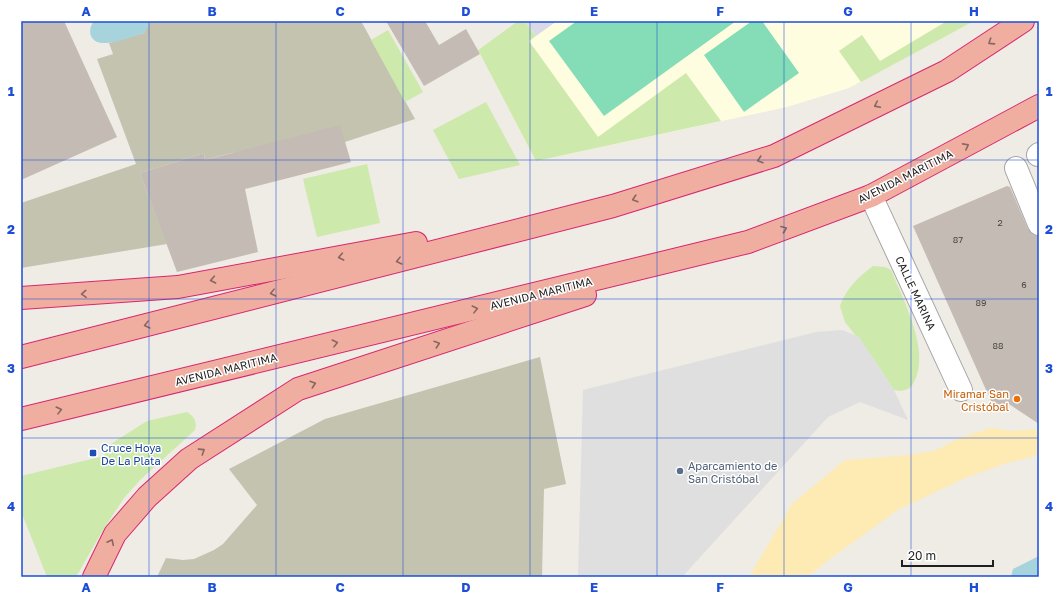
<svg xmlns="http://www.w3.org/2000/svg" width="1060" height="598" font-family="'Golos Text',sans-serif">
<rect width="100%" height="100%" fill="#efebe5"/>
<polygon fill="#fefddf" points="518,21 974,21 849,88 787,107 536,161 478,50"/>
<g fill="#c4c3b0">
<polygon points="150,21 361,21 415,119 345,142 231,153 205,160 204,153 140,173 167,244 21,268 21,203 136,164 97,59 113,54 109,43 144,33"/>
<polygon points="540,357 566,484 544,489 542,577 157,577 166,558 183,560 194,559 214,550 223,544 257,505 229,469 325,419"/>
</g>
<g fill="#cde9ab">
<polygon points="518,21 525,21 536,36 529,41 598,137 686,73 721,121 536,161 478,50"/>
<polygon points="947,21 974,21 861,82 839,51 862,35 880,61"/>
<polygon points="388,30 423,92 405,102 371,40"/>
<polygon points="486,102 520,165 459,179 433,130"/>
<polygon points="367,164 380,223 317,237 303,179"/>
<path d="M 873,266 L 885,267 L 891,270 C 903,300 931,351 914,382 C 910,390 903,392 894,390 L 873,358 L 845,322 L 840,306 C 846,289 858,277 873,266 Z"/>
<path d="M 187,412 C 195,417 197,422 195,430 L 140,480 L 124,498 L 103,530 L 76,577 L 47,577 L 21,511 L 21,476 L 104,456 L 106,447 L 147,421 Z"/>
</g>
<polygon fill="#feebb4" points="991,428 1012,431 1039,429 1039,455 1007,463 965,478 898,510 831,558 808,577 749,577 792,504 845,460 900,456 934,451 962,437"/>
<g fill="#84ddb6">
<polygon points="577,21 736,21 604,116 549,41"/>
<polygon points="752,21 762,21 799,73 744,112 704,55"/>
</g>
<polygon fill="#dfdfdf" points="842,330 859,337 894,390 908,420 860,402 828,417 682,577 578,577 583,390 816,332"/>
<polygon fill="#d9dae5" points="528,21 557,21 536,36 526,22"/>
<g fill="#a6d3dc">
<path d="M 94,21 L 150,21 L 150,23 L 144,33 C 132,36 98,52 91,36 C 89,30 91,25 94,21 Z"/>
<polygon points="1039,556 1039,577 1011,577 1013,569"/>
</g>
<g fill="#c4bbb4">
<polygon points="21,21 64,21 117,137 21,180"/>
<polygon points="386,21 425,21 439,45 466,29 480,54 424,86"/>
<polygon points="340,125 351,162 245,189 258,252 177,272 140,173 204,153 205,160"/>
<polygon points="1007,186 1010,187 1028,229 1032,234 1039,236 1039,424 1009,404 995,410 913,226"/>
</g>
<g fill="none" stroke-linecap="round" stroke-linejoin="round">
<defs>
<g id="minor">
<polyline points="1038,155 1039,154"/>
<polyline points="1016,168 1039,224"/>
<polyline points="871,196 961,390"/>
</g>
<g id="trunk">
<polyline points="21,298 178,287 416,243"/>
<polyline points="21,357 613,206 774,156 947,71 1023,21"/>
<polyline points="21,419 748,242 871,196 1039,106"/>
<polyline points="94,577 115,534 147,497 189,459 298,389 585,295"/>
</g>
</defs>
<use href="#minor" stroke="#a6a6a6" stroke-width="24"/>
<use href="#trunk" stroke="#d8276e" stroke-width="24"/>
<use href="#minor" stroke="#fff" stroke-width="22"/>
<use href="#trunk" stroke="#f0aea1" stroke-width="22"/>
</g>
<defs><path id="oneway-chevron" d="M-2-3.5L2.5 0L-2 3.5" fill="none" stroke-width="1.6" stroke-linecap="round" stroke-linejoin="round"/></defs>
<g stroke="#886660">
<use href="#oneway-chevron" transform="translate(991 42) rotate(147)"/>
<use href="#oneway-chevron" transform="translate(877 105) rotate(154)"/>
<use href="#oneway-chevron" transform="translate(966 146) rotate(-28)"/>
<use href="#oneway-chevron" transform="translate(760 160) rotate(163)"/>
<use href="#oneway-chevron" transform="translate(635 199) rotate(163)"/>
<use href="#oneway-chevron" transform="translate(784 229) rotate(-21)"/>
<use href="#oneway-chevron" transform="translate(341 257) rotate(169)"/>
<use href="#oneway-chevron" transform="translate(399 261) rotate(166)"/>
<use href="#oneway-chevron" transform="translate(213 280) rotate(169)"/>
<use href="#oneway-chevron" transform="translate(273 293) rotate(166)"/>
<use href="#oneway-chevron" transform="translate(84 294) rotate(176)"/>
<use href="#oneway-chevron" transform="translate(475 309) rotate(-14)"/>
<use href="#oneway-chevron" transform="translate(147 325) rotate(166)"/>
<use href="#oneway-chevron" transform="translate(335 343) rotate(-14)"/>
<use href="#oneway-chevron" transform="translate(437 344) rotate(-18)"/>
<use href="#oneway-chevron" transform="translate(313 384) rotate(-18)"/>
<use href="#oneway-chevron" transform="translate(59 410) rotate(-14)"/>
<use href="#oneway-chevron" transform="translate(202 451) rotate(-33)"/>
<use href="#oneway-chevron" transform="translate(111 542) rotate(-64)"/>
</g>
<path fill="none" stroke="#1d4ed8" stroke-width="1" stroke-opacity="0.55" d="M 149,21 L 149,577M 276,21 L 276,577M 403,21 L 403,577M 530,21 L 530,577M 657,21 L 657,577M 784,21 L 784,577M 911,21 L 911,577M 21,160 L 1039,160M 21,299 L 1039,299M 21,438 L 1039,438"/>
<circle fill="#e8710a" stroke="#fff" stroke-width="1.5" cx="1017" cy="399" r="4"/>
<rect fill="#1a4fb4" stroke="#fff" stroke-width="1.5" x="89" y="449" width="8" height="8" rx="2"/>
<circle fill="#5c6f8a" stroke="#fff" stroke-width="1.5" cx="680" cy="471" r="4"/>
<g text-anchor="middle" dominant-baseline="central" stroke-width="3" stroke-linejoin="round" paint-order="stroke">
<g font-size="9" fill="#484644">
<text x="1000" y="222">2</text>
<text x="958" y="239">87</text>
<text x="1024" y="284">6</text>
<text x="981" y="302">89</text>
<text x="998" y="345">88</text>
</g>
<g font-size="11" fill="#1f1f1f" stroke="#fff">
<text transform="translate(905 176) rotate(-27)">AVENIDA MARITIMA</text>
<text transform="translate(541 293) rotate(-14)">AVENIDA MARITIMA</text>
<text transform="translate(916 293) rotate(65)">CALLE MARINA</text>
<text transform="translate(226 369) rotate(-14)">AVENIDA MARITIMA</text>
</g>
<g font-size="11" fill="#c56008" stroke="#fff" text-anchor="end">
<text x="1009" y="393">Miramar San<tspan x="1009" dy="13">Cristóbal</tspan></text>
</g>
<g font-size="11" fill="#164399" stroke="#fff" text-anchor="start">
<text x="101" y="447">Cruce Hoya<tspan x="101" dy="13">De La Plata</tspan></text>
</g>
<g font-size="11" fill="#4e5e75" stroke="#fff" text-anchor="start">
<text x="688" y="465">Aparcamiento de<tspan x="688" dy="13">San Cristóbal</tspan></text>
</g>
</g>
<rect width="1060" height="598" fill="none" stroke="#ffffff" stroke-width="44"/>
<path d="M902 560v6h91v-6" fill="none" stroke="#1f1f1f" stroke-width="2"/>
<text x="908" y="560" font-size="12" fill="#1f1f1f" stroke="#ffffff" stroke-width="3" paint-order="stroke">20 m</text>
<rect x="22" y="22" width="1016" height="554" fill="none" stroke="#1d4ed8" stroke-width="1.5"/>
<g font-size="13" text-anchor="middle" font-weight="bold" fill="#1d4ed8">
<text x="86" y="16">A</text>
<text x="212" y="16">B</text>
<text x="340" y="16">C</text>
<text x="466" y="16">D</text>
<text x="594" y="16">E</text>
<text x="720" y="16">F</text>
<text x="848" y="16">G</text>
<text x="974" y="16">H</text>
<text x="11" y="96">1</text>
<text x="1049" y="96">1</text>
<text x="11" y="234">2</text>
<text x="1049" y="234">2</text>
<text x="11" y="373">3</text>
<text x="1049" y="373">3</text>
<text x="11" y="511">4</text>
<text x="1049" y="511">4</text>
<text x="86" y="592">A</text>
<text x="212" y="592">B</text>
<text x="340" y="592">C</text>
<text x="466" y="592">D</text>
<text x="594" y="592">E</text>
<text x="720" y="592">F</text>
<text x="848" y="592">G</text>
<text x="974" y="592">H</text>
</g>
</svg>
